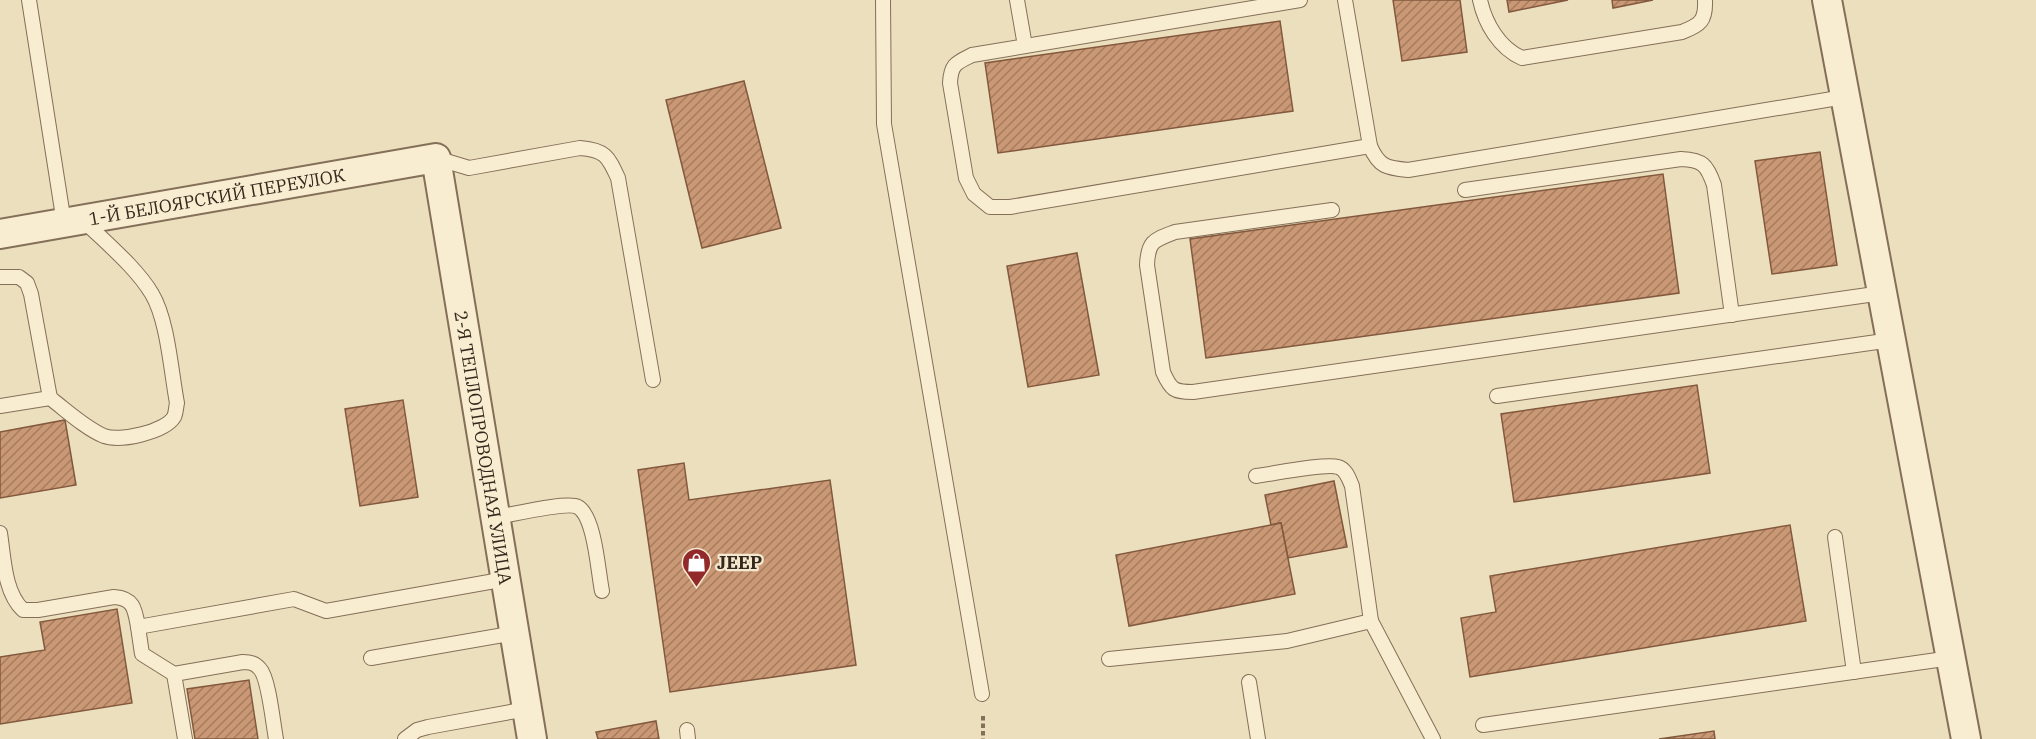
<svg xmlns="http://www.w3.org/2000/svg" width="2036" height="739" font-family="'IBM Plex Serif',serif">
<defs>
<pattern id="building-hatch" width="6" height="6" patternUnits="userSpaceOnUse" patternTransform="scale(1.5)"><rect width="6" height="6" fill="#ca9875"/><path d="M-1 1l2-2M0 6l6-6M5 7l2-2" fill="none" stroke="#a57c5f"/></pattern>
</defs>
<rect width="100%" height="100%" fill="#ecdfbe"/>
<g fill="url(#building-hatch)" stroke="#83593e" stroke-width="1.5">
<polygon points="1393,0 1460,0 1467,52 1402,61"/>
<polygon points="1507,0 1568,0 1509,12"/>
<polygon points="1612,0 1653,0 1613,8"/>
<polygon points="1280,21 1293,111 998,153 985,63"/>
<polygon points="744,81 781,228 702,248 666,100"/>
<polygon points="1820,152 1837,265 1772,274 1755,161"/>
<polygon points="1663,174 1679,293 1206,358 1190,239"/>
<polygon points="1077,253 1099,375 1028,387 1007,266"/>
<polygon points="1697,385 1710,473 1514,502 1501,414"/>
<polygon points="403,400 418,497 360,506 345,409"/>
<polygon points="65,420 76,485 0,498 0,432"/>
<polygon points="684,463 689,500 830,480 856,665 670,692 638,470"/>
<polygon points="1334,481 1347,547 1288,558 1281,523 1271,525 1265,495"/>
<polygon points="1281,523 1295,594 1129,626 1116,555"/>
<polygon points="1790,525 1806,621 1470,677 1461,618 1496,612 1490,576"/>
<polygon points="117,609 132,703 0,724 0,657 45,650 40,622"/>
<polygon points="249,680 258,739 195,739 187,689"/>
<polygon points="656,721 659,739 598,739 596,732"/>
<polygon points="1714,731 1715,739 1659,739"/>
</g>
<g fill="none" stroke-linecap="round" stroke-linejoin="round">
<defs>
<g id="lane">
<polyline points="29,0 64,223"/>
<polyline points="883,0 884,124 982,694"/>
<polyline points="1017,0 1025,46"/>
<path d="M 1300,0 L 972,55 C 956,63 951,64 950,83 L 966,178 L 974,194 L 990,207 L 1010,207 L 1370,146"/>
<path d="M 1345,0 L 1370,146 C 1379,167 1387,168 1408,170 L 1844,97"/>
<path d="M 1480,0 C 1485,23 1499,48 1522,58 L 1682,32 C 1700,25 1706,21 1705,0"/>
<path d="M 436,158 L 469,168 L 580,148 C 605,150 608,156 618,178 L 653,380"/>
<path d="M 1465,190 L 1681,159 C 1703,160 1707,165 1714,185 L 1732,315"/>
<path d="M 1332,210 L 1175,232 C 1154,240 1148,241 1147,265 L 1163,372 C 1171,390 1174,392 1193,392 L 1882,293"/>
<polyline points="0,277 19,277 27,283 31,294 50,398"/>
<polyline points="1497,396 1891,340"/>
<path d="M 0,406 L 50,398 C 66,410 85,428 104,436 C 120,442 165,432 174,417 C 176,413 176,407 177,403 C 171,372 168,321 152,294 C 136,267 105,242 83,220"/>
<path d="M 1256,476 C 1272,474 1326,463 1338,467 C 1346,469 1349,479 1352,486 L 1371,621"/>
<path d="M 496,517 C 511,515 567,501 578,507 C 595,517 598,572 602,591"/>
<path d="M 0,533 C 4,558 4,592 23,610 L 38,610 L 114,597 C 134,598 135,610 138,627 L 294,599 L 326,611 L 506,579"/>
<polyline points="1835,537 1854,672"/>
<path d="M 138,627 L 142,654 L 174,674 L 243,662 C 250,662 255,663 260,669 C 269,679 273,724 276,739"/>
<polyline points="371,658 515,633"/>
<polyline points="1109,659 1287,641 1371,621 1433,739"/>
<polyline points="174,674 185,739"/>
<polyline points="1249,682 1258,739"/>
<polyline points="1483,725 1951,658"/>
<polyline points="687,730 688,739"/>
<polyline points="405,739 417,730 428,727 527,709"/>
</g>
<g id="street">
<polyline points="1827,0 1966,739"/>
<path id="s1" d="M 0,234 L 436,158 L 532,739"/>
</g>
</defs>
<use href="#lane" stroke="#846f58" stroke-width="16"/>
<use href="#street" stroke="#846f58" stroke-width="32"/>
<polyline stroke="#846f58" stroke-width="4" stroke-dasharray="4.5 3" stroke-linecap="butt" points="983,716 983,739"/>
<use href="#lane" stroke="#f8ecd1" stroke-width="14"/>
<use href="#street" stroke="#f8ecd1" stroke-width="28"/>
</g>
<defs>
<symbol id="shop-pin" viewBox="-11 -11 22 30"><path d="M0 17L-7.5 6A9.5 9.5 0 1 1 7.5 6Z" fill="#92292a" stroke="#f4e9ce"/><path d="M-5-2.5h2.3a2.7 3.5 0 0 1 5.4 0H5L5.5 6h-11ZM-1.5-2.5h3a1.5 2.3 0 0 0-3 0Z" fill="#fff"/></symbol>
</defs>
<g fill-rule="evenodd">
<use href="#shop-pin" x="680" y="546" width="33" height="45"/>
</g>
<g text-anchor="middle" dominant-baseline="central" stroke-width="4.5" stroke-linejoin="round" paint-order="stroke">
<g font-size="18" fill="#34281c" stroke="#f4e9ce">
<text stroke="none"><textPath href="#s1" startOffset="220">1-Й БЕЛОЯРСКИЙ ПЕРЕУЛОК</textPath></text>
<text stroke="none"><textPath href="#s1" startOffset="736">2-Я ТЕПЛОПРОВОДНАЯ УЛИЦА</textPath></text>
</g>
<g font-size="18" font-weight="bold" fill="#34281c" stroke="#f4e9ce" text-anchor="start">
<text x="717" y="562">JEEP</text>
</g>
</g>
</svg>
